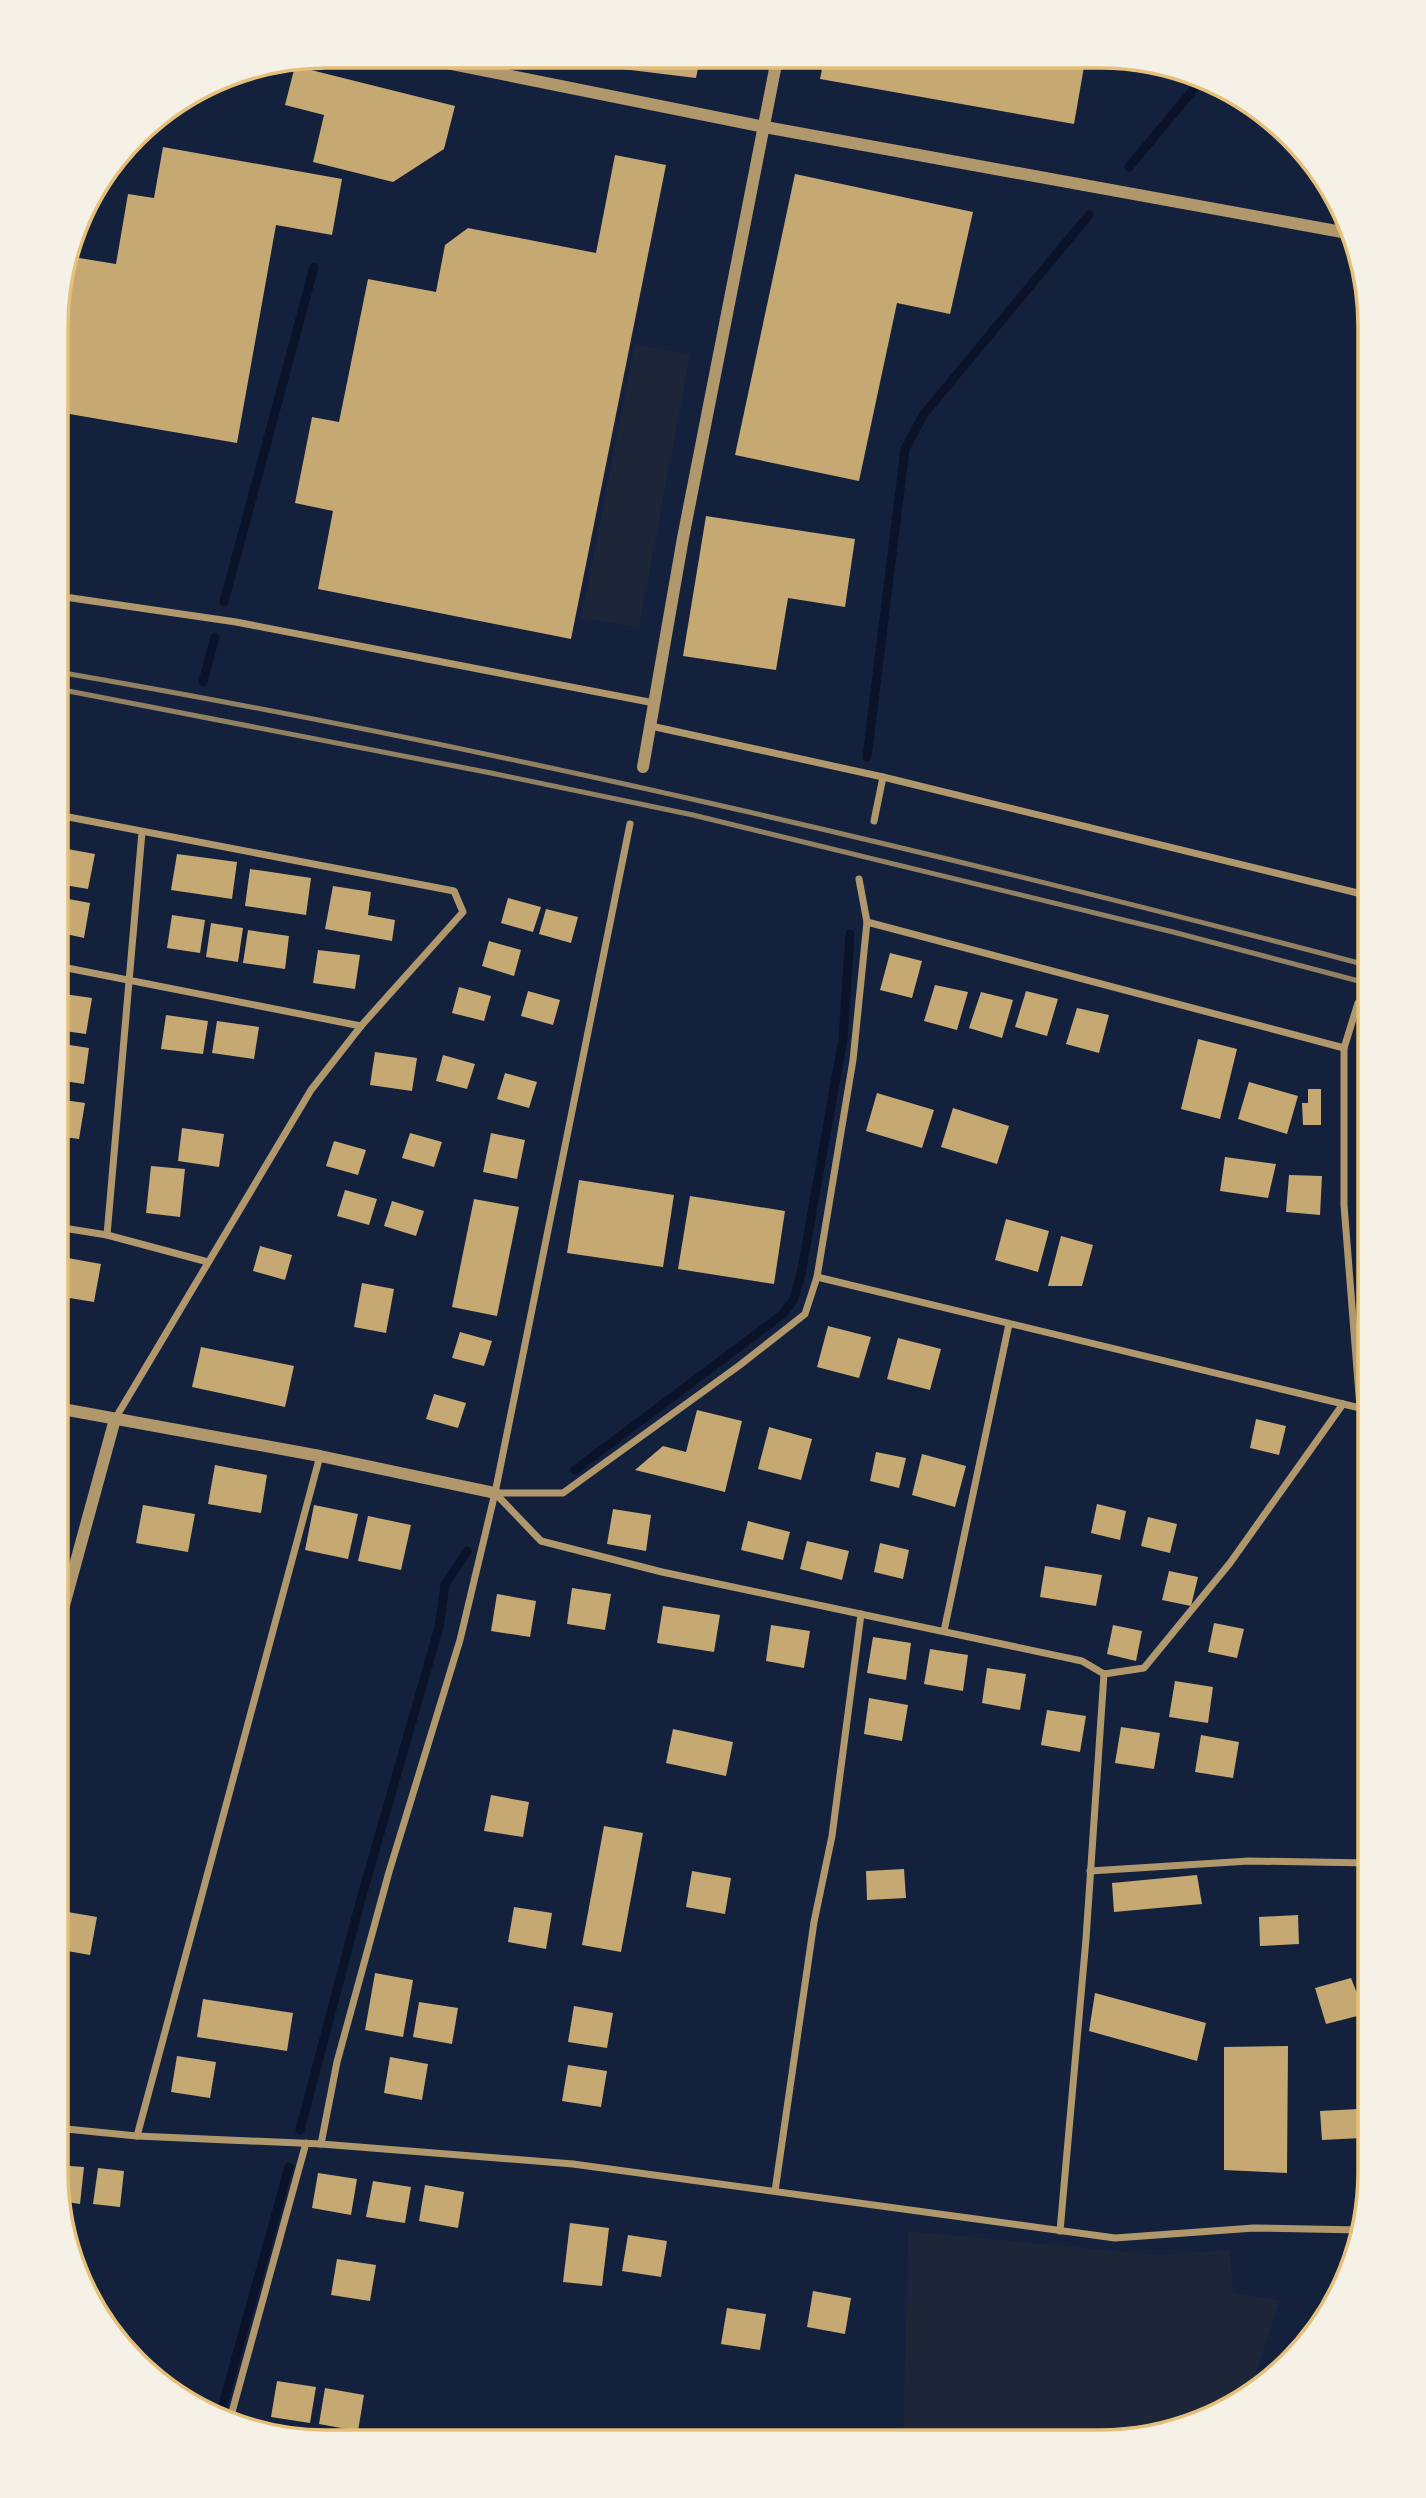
<svg xmlns="http://www.w3.org/2000/svg" width="1426" height="2498" font-family="'Alegreya Sans',sans-serif">
<rect width="100%" height="100%" fill="#14213d"/>
<g fill="#1d2539">
<polygon points="635,344 690,355 639,627 581,618"/>
<polygon points="908,2231 1157,2255 1230,2250 1233,2293 1280,2300 1249,2394 1187,2428 1100,2442 903,2441"/>
</g>
<g fill="none" stroke-linecap="round" stroke-linejoin="round">
<g stroke="#0b132b" stroke-width="9">
<polyline points="1129,167 1203,78"/>
<polyline points="224,602 314,267"/>
<polyline points="203,682 215,637"/>
<polyline points="867,757 905,449 924,414 1089,215"/>
<polyline points="575,1470 783,1314 794,1299 801,1274 843,1039 850,934"/>
<polyline points="300,2130 361,1899 439,1627 445,1585 467,1551"/>
<polyline points="219,2419 289,2167"/>
</g>
</g>
<g fill="#c6a872">
<polygon points="616,58 700,58 696,78 614,68"/>
<polygon points="824,59 840,59 1085,61 1074,124 820,79"/>
<polygon points="295,66 455,106 444,149 393,182 313,162 324,115 285,105"/>
<polygon points="163,147 342,179 332,235 276,225 237,443 58,412 58,343 73,257 116,264 128,194 154,198"/>
<polygon points="615,155 666,165 571,639 318,589 333,511 295,503 312,417 339,422 368,279 436,292 445,245 468,228 596,253"/>
<polygon points="795,174 973,212 950,314 897,303 859,481 735,455"/>
<polygon points="706,516 855,539 845,607 788,598 776,670 683,656"/>
<polygon points="62,848 95,854 88,889 58,884"/>
<polygon points="177,854 237,862 232,899 171,890"/>
<polygon points="250,869 311,878 306,915 245,906"/>
<polygon points="333,886 371,892 368,915 395,920 392,941 325,929"/>
<polygon points="58,897 90,903 84,938 57,932"/>
<polygon points="508,898 541,907 533,932 501,923"/>
<polygon points="546,909 578,917 571,943 539,934"/>
<polygon points="172,915 205,920 200,953 167,948"/>
<polygon points="211,923 243,928 238,962 206,957"/>
<polygon points="248,930 289,936 285,969 243,963"/>
<polygon points="489,941 521,950 514,976 482,966"/>
<polygon points="318,950 360,955 355,989 313,983"/>
<polygon points="890,953 922,961 912,998 880,990"/>
<polygon points="935,985 968,992 957,1030 924,1021"/>
<polygon points="459,987 491,996 484,1021 452,1013"/>
<polygon points="528,991 560,1000 553,1025 521,1016"/>
<polygon points="1026,991 1058,999 1047,1036 1015,1027"/>
<polygon points="981,992 1013,1000 1002,1038 969,1028"/>
<polygon points="57,993 92,998 86,1034 57,1030"/>
<polygon points="1077,1008 1109,1015 1099,1053 1066,1044"/>
<polygon points="166,1015 208,1021 203,1054 161,1049"/>
<polygon points="217,1021 259,1027 254,1059 212,1053"/>
<polygon points="1198,1039 1237,1049 1220,1119 1181,1109"/>
<polygon points="57,1043 89,1048 84,1084 57,1080"/>
<polygon points="375,1052 417,1058 412,1091 370,1085"/>
<polygon points="443,1055 475,1064 467,1089 436,1081"/>
<polygon points="505,1073 537,1082 529,1108 497,1099"/>
<polygon points="1249,1082 1298,1096 1287,1134 1238,1119"/>
<polygon points="1308,1089 1321,1089 1321,1125 1303,1125 1302,1103 1308,1103"/>
<polygon points="877,1093 934,1110 922,1148 866,1131"/>
<polygon points="57,1099 85,1103 79,1139 57,1136"/>
<polygon points="953,1108 1009,1126 997,1164 941,1147"/>
<polygon points="182,1128 224,1134 219,1167 178,1161"/>
<polygon points="410,1133 442,1142 434,1167 402,1158"/>
<polygon points="491,1133 525,1140 517,1179 483,1172"/>
<polygon points="334,1141 366,1150 358,1175 326,1166"/>
<polygon points="1225,1157 1276,1164 1268,1198 1220,1191"/>
<polygon points="57,1161 62,1162 59,1187 57,1187"/>
<polygon points="151,1166 185,1169 180,1217 146,1213"/>
<polygon points="1289,1175 1322,1176 1320,1215 1286,1212"/>
<polygon points="579,1180 674,1195 663,1267 567,1253"/>
<polygon points="345,1190 377,1199 369,1225 337,1216"/>
<polygon points="690,1196 785,1211 774,1284 678,1269"/>
<polygon points="474,1199 519,1207 497,1316 452,1307"/>
<polygon points="392,1201 424,1211 416,1236 384,1226"/>
<polygon points="1006,1219 1049,1231 1038,1272 995,1260"/>
<polygon points="1061,1236 1093,1245 1082,1286 1048,1286"/>
<polygon points="260,1246 292,1255 285,1280 253,1271"/>
<polygon points="57,1256 101,1264 94,1302 57,1296"/>
<polygon points="362,1283 394,1289 386,1333 354,1327"/>
<polygon points="828,1326 871,1337 859,1378 817,1367"/>
<polygon points="460,1332 492,1341 484,1366 452,1358"/>
<polygon points="898,1338 941,1349 930,1390 887,1379"/>
<polygon points="201,1347 294,1366 285,1407 192,1387"/>
<polygon points="434,1394 466,1403 458,1428 426,1419"/>
<polygon points="697,1410 742,1421 725,1492 635,1470 663,1446 686,1452"/>
<polygon points="1256,1419 1286,1426 1279,1455 1250,1448"/>
<polygon points="769,1427 812,1439 801,1480 758,1469"/>
<polygon points="876,1452 906,1458 899,1488 870,1481"/>
<polygon points="922,1454 966,1466 955,1507 912,1495"/>
<polygon points="215,1465 267,1475 261,1513 208,1504"/>
<polygon points="1097,1504 1126,1511 1120,1540 1091,1533"/>
<polygon points="143,1505 195,1514 188,1552 136,1543"/>
<polygon points="314,1505 358,1514 348,1559 305,1550"/>
<polygon points="613,1509 651,1515 646,1551 607,1544"/>
<polygon points="368,1516 411,1525 401,1570 358,1561"/>
<polygon points="1148,1517 1177,1524 1170,1553 1141,1546"/>
<polygon points="748,1521 790,1532 783,1560 741,1550"/>
<polygon points="807,1541 849,1551 842,1580 800,1569"/>
<polygon points="880,1543 909,1550 903,1579 874,1572"/>
<polygon points="1045,1566 1102,1575 1096,1606 1040,1597"/>
<polygon points="1169,1571 1198,1577 1191,1606 1162,1600"/>
<polygon points="572,1588 611,1594 605,1630 567,1624"/>
<polygon points="497,1594 536,1601 530,1637 491,1631"/>
<polygon points="663,1606 720,1615 714,1652 657,1643"/>
<polygon points="1214,1623 1244,1629 1237,1658 1208,1652"/>
<polygon points="771,1625 810,1631 804,1668 766,1661"/>
<polygon points="1113,1625 1142,1631 1136,1661 1107,1654"/>
<polygon points="873,1637 911,1643 906,1680 867,1673"/>
<polygon points="930,1649 968,1655 963,1691 924,1684"/>
<polygon points="987,1668 1026,1674 1020,1710 982,1703"/>
<polygon points="1175,1681 1213,1687 1208,1723 1169,1717"/>
<polygon points="869,1698 908,1705 902,1741 864,1734"/>
<polygon points="1047,1710 1086,1716 1080,1752 1041,1745"/>
<polygon points="1121,1727 1160,1733 1154,1769 1115,1763"/>
<polygon points="673,1729 733,1742 726,1776 666,1763"/>
<polygon points="1201,1735 1239,1742 1233,1778 1195,1772"/>
<polygon points="491,1795 529,1802 523,1837 484,1831"/>
<polygon points="604,1826 643,1833 621,1952 582,1945"/>
<polygon points="904,1869 906,1898 867,1900 866,1871"/>
<polygon points="692,1871 731,1878 725,1914 686,1907"/>
<polygon points="1197,1875 1202,1904 1114,1912 1112,1883"/>
<polygon points="514,1907 552,1913 546,1949 508,1942"/>
<polygon points="56,1910 97,1917 90,1955 56,1949"/>
<polygon points="1298,1915 1299,1944 1260,1946 1259,1917"/>
<polygon points="375,1973 413,1980 403,2037 365,2030"/>
<polygon points="1351,1978 1365,2014 1326,2024 1315,1988"/>
<polygon points="1095,1993 1206,2023 1197,2061 1089,2031"/>
<polygon points="203,1999 293,2013 287,2051 197,2037"/>
<polygon points="419,2002 458,2008 452,2044 413,2037"/>
<polygon points="56,2003 62,2004 58,2032 56,2032"/>
<polygon points="574,2006 613,2013 607,2048 568,2042"/>
<polygon points="1288,2046 1287,2173 1224,2170 1224,2047"/>
<polygon points="177,2056 216,2062 210,2098 171,2092"/>
<polygon points="390,2057 428,2064 422,2100 384,2093"/>
<polygon points="568,2065 607,2071 601,2107 562,2101"/>
<polygon points="1359,2109 1361,2138 1322,2140 1320,2111"/>
<polygon points="57,2165 84,2167 80,2204 61,2201 56,2173"/>
<polygon points="98,2168 124,2171 120,2207 93,2204"/>
<polygon points="318,2173 357,2179 351,2215 312,2208"/>
<polygon points="373,2181 411,2187 405,2223 366,2217"/>
<polygon points="425,2185 464,2192 458,2228 419,2221"/>
<polygon points="570,2223 609,2228 602,2286 563,2282"/>
<polygon points="628,2235 667,2241 661,2277 622,2271"/>
<polygon points="337,2259 376,2265 370,2301 331,2295"/>
<polygon points="813,2291 851,2298 845,2334 807,2327"/>
<polygon points="727,2308 766,2314 760,2350 721,2344"/>
<polygon points="277,2381 316,2387 310,2423 271,2417"/>
<polygon points="325,2388 364,2395 358,2431 319,2424"/>
<polygon points="851,2433 893,2440 893,2441 850,2441"/>
<polygon points="760,2434 795,2440 795,2441 759,2441"/>
</g>
<g fill="none" stroke-linecap="round" stroke-linejoin="round">
<g stroke="#b1986c" stroke-width="7">
<polyline points="58,596 236,622 654,703"/>
<polyline points="651,726 883,777 1370,896"/>
<polyline points="58,815 454,891 463,912 361,1026 311,1090 115,1419"/>
<polyline points="874,821 883,777"/>
<polyline points="867,922 1344,1048"/>
<polyline points="57,966 361,1026"/>
<polyline points="1358,1003 1344,1048 1344,1205 1360,1408 1370,1431"/>
<polyline points="57,1227 107,1235 208,1262"/>
<polyline points="107,1235 142,832"/>
<polyline points="817,1277 1360,1408"/>
<polyline points="495,1493 541,1541 662,1572 1082,1661 1104,1674 1144,1668 1230,1563 1343,1404"/>
<polyline points="495,1493 563,1493 740,1365 805,1314 817,1277 853,1060 867,922 859,879"/>
<polyline points="944,1631 1009,1324"/>
<polyline points="1090,1871 1249,1861 1369,1863"/>
<polyline points="56,2128 137,2136 321,2144 573,2164 1115,2238 1254,2228 1361,2230"/>
<polyline points="137,2136 320,1456"/>
<polyline points="321,2144 337,2062 389,1872 460,1640 495,1493 630,824"/>
<polyline points="775,2191 814,1922 832,1836 861,1614"/>
<polyline points="1060,2231 1086,1939 1104,1674"/>
<polyline points="229,2423 306,2143"/>
</g>
<g stroke="#b1986c" stroke-width="12">
<polyline points="417,57 765,127 1353,234"/>
<polyline points="643,767 683,538 777,59"/>
<polyline points="57,1408 320,1456 495,1493"/>
<polyline points="57,1631 115,1419"/>
</g>
<g stroke="#918062" stroke-width="5">
<path d="M 58,672 C 500,748 936,852 1370,966"/>
<polyline points="58,689 491,773 693,815 1173,932 1370,984"/>
</g>
</g>
<path d="M0 0H1426V2498H0ZM326 68H1100A258 258 0 0 1 1358 326V2172A258 258 0 0 1 1100 2430H326A258 258 0 0 1 68 2172V326A258 258 0 0 1 326 68Z" fill="#f6f1e7" fill-rule="evenodd"/>
<path fill="none" stroke="#e5c07b" stroke-width="3.5" d="M326 68H1100A258 258 0 0 1 1358 326V2172A258 258 0 0 1 1100 2430H326A258 258 0 0 1 68 2172V326A258 258 0 0 1 326 68Z"/>
</svg>
